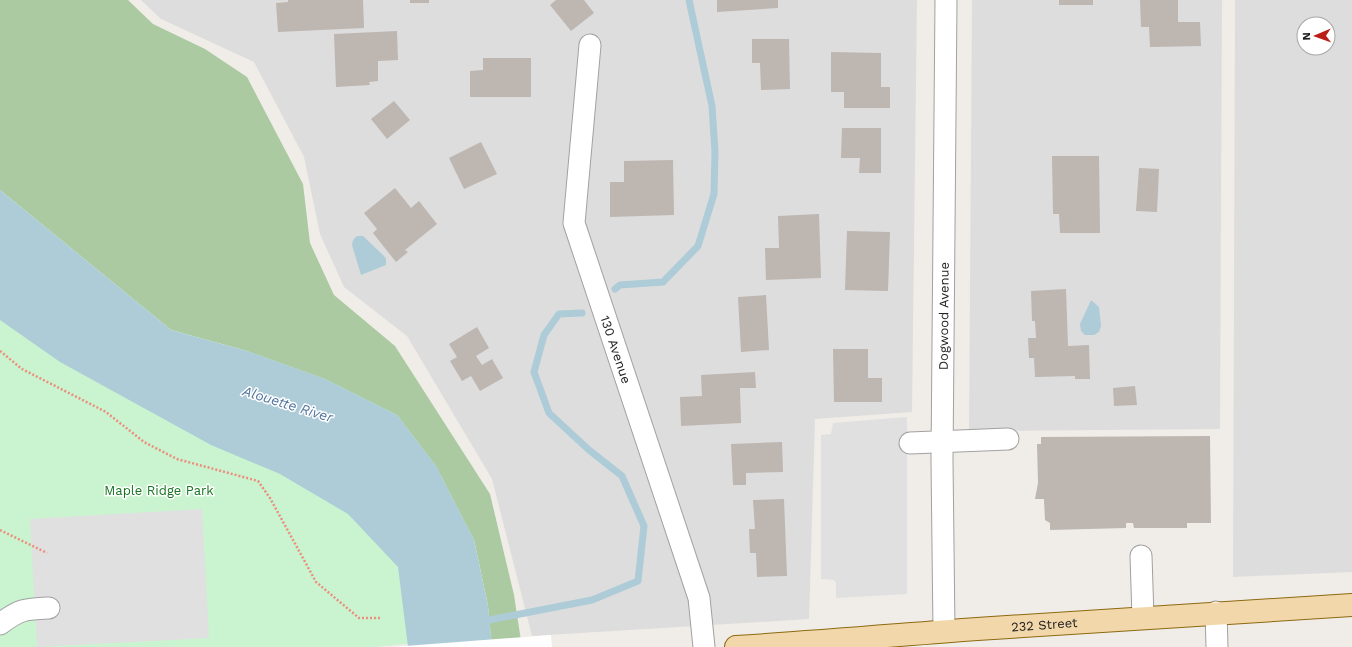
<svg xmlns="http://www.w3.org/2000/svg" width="1352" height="647" font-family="'Work Sans',sans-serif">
<rect width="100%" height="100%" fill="#f0ede8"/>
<g fill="#dedddd" fill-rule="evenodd">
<polygon points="141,0 917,0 912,412 815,419 809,619 532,636 492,479 407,336 344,287 320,234 304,157 254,62 161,19"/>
<polygon points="972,0 1222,0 1220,429 969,431"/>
<path d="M 1235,0 L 1352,0 L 1352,572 L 1233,577 ZM 1304,24 L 1328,24 L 1328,48 L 1304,48 Z"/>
</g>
<polygon fill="#abcaa1" points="0,0 128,0 153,24 205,49 247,77 303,184 310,243 334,295 395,346 490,494 514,595 522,647 492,647 488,606 474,540 247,351 171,330 0,190"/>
<polygon fill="#caf4d0" points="0,190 171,330 247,351 325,379 397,415 436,466 474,540 488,606 407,644 374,647 0,647"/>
<g fill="#e0e0e0">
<polygon points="907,417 907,594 836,598 836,583 834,580 821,579 821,435 831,434 833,423"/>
<polygon points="202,509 209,638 37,647 30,519"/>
</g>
<g fill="#adccd8">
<polygon points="0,190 171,330 247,351 325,379 397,415 436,466 474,540 488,606 492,647 408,647 398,567 348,514 280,474 211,445 60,362 0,320"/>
<polygon points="357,236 363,236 384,256 386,259 386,265 361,275 352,245 353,240"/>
<polygon points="1091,300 1099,307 1101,326 1099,332 1094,335 1085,335 1081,331 1080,324"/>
</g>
<polygon fill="#fff" points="551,635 552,647 392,647"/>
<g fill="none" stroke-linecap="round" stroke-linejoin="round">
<g stroke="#adccd8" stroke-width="7">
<polyline points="615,289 620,285 663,282 698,246 714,194 715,152 712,106 689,0"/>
<polyline points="489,620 592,600 638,581 644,526 622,476 589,450 549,413 534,372 544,335 559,314 582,313"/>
</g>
</g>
<g fill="#bdb6b1">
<polygon points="288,0 363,0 364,28 278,32 276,3 288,2"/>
<rect x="410" y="0" width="19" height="3"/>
<polygon points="556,0 584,0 594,13 571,31 550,5"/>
<polygon points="717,0 778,0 778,8 717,12"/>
<rect x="1059" y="0" width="34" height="5"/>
<polygon points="1140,0 1178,0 1178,22 1200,22 1201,46 1150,47 1149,27 1141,27"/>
<polygon points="397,31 398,60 378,61 378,81 369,82 370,85 336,87 334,34"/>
<polygon points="752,39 789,39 790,89 761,90 760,63 752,63"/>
<polygon points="831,52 881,53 881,87 890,87 890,108 844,108 844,92 831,92"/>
<polygon points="483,58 531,58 531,97 470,97 470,71 483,70"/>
<polygon points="394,101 410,120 387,139 371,119"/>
<polygon points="842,128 881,128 881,173 859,173 860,158 841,158"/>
<polygon points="481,142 497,174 464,189 449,158"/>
<polygon points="1052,156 1099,156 1100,233 1060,233 1059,214 1053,214"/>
<polygon points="673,160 674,215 610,217 610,182 624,182 624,161"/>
<polygon points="1139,168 1159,169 1157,212 1136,211"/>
<polygon points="395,188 411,208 419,201 437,224 405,250 408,252 396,262 373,233 377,229 364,213"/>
<polygon points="819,214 821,278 766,280 765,248 779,248 778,216"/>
<polygon points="847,231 890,232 888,291 845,290"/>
<polygon points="1066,289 1068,346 1089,345 1090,379 1075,379 1075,376 1035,377 1034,358 1029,358 1028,338 1036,338 1035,321 1032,321 1031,291"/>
<polygon points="766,295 769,350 741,352 738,297"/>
<polygon points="477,327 489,348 476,356 482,365 492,359 503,378 480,391 471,376 462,381 450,361 457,357 449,344"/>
<polygon points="833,349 868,349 868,378 882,378 882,402 834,402"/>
<polygon points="755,372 756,388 740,388 741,423 681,426 680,397 702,396 701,375"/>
<polygon points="1135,386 1137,405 1114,406 1113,388"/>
<polygon points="1210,436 1211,523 1187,523 1187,528 1134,528 1133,523 1126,523 1126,528 1050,530 1050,523 1045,520 1044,499 1035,499 1038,483 1037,444 1041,444 1041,437"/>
<polygon points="782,442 783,472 746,473 746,485 733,485 731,444"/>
<polygon points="784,499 787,576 757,577 756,553 750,553 749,529 755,529 753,500"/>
</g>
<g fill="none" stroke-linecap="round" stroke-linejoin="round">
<defs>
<g id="minor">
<path id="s1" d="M 590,45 L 574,223 L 699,598 L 704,647"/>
<polyline points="910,443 1008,439"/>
<polyline points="1141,556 1143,617"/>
<polyline points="1216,612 1217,647"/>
<path d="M 0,624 C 20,609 25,609 49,608"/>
<path id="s2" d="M 944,631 L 942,460 L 946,0"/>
</g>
<g id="major">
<path id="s3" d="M 736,647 C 816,642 897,635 977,629 C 1102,620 1227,612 1352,605"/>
</g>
</defs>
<use href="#minor" stroke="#a1a1a1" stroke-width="23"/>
<use href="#major" stroke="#8c6910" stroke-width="24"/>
<g stroke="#eb8e7d" stroke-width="2.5" stroke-dasharray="2 2" stroke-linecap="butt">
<polyline points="0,351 22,369 106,412 144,442 177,459 258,481 270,498 316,582 359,618 380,618"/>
<polyline points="0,530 47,553"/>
</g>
<use href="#minor" stroke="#fff" stroke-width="21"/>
<use href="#major" stroke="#f2d7aa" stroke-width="22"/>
</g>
<g text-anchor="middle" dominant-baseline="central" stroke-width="3" stroke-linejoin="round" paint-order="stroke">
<g font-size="13" fill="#202020" stroke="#fff">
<text stroke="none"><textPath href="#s2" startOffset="315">Dogwood Avenue</textPath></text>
<text stroke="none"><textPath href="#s1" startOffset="312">130 Avenue</textPath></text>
<text stroke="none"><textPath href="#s3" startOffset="309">232 Street</textPath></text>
</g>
<g font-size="13" fill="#187424" stroke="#fff">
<text x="159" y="490">Maple Ridge Park</text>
</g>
<g font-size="14" font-style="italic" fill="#53759f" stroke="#fff">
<text transform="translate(288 404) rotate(17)">Alouette River</text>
</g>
</g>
<g transform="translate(1316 36) rotate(268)"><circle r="19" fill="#ffffff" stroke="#a6a6a6"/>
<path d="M0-3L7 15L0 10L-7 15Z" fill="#bb1e16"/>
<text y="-6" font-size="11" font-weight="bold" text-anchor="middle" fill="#202020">N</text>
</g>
</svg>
